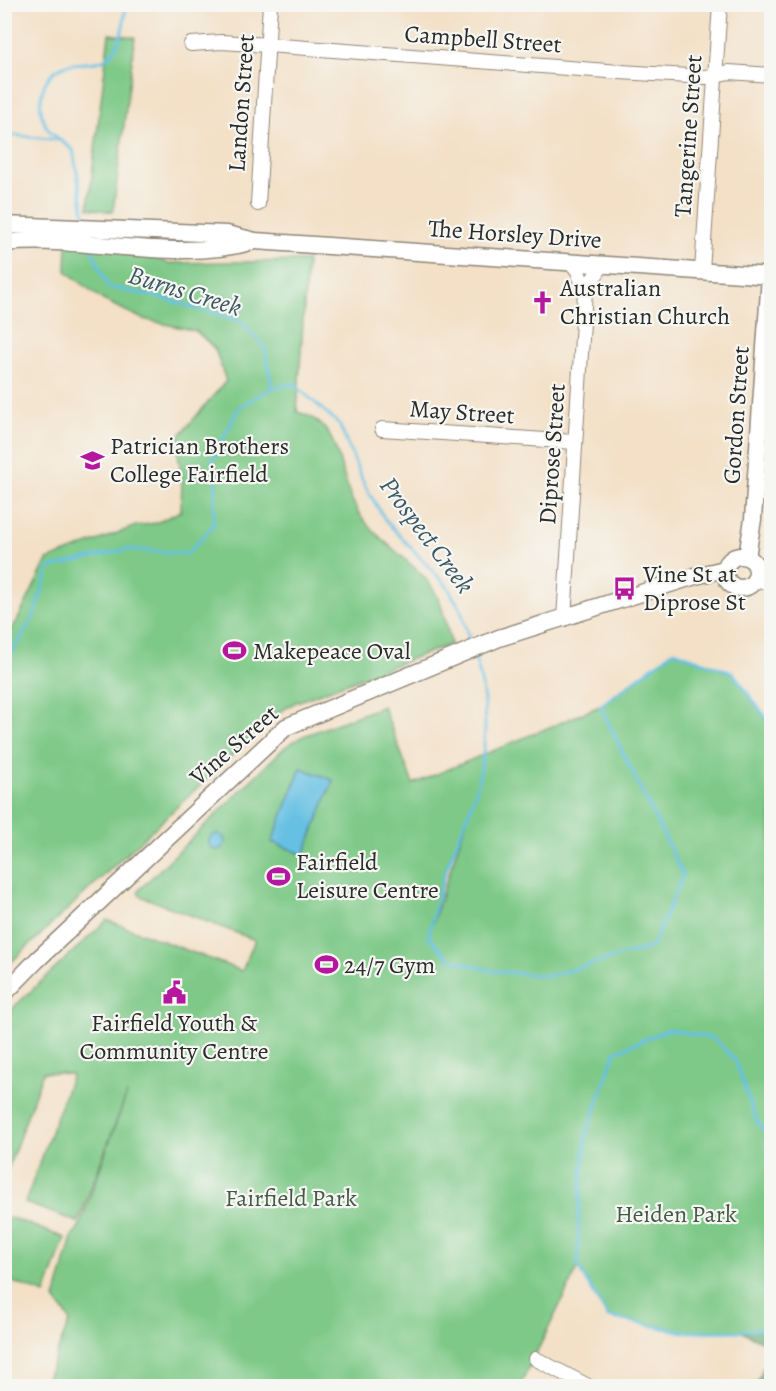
<svg xmlns="http://www.w3.org/2000/svg" width="776" height="1391" font-family="Alegreya,serif">
<rect width="100%" height="100%" fill="#f6f6f2"/>
<filter id="ink" filterUnits="userSpaceOnUse"><feTurbulence type="fractalNoise" baseFrequency=".0167" numOctaves="2"/><feDisplacementMap in="SourceGraphic" scale="12" xChannelSelector="R" yChannelSelector="G"/><feConvolveMatrix kernelMatrix="1 2 1 2 8 2 1 2 1" color-interpolation-filters="sRGB"/></filter>
<filter id="wash" filterUnits="userSpaceOnUse"><feTurbulence type="fractalNoise" baseFrequency=".008" numOctaves="4" result="noise"/><feDisplacementMap in="SourceGraphic" scale="24" xChannelSelector="R" yChannelSelector="G"/><feGaussianBlur stdDeviation="1.35" result="paint"/><feColorMatrix in="noise" values="0 0 0 0 0 0 0 0 0 0 0 0 0 0 0 0 0 1.4 0 .05"/><feComposite in="paint" operator="in"/></filter>
<g filter="url(#wash)">
<rect width="100%" height="100%" fill="#f3e0c6"/>
<g fill="#7ec987" stroke="#547a59" stroke-width="1.5" fill-rule="evenodd">
<polygon points="109,34 135,37 113,212 88,208"/>
<path d="M 67,242 L 127,247 L 168,263 L 307,261 L 297,412 C 344,423 336,473 356,508 C 375,543 421,563 437,596 C 444,610 447,628 451,644 L 294,703 L 275,715 L 5,968 L 5,635 L 16,623 L 47,560 L 136,526 L 156,523 L 181,511 L 182,479 L 176,440 L 226,381 L 215,349 L 196,331 L 143,319 L 103,300 L 66,271 Z"/>
<path d="M 674,651 L 733,673 L 771,726 L 771,1327 L 740,1331 L 684,1332 L 608,1317 L 578,1268 L 520,1386 L 44,1386 L 70,1320 L 55,1299 L 72,1237 L 79,1227 L 127,1093 L 78,1222 L 25,1203 L 72,1074 L 43,1072 L 5,1177 L 5,1019 L 15,1006 L 107,920 L 242,971 L 255,940 L 140,896 L 138,891 L 285,747 L 301,737 L 383,706 L 413,784 L 600,706 ZM 467,819 L 433,922 L 432,922 L 447,867 Z"/>
<polygon points="9,1217 65,1238 45,1294 5,1279 5,1228"/>
</g>
<g fill="#66ad74" stroke="#486c50" stroke-width="1.5">
<polygon points="771,1327 771,1346 740,1331"/>
<polygon points="771,1350 771,1386 755,1386"/>
</g>
<g fill="#65c0e3" stroke="#487687" stroke-width="1.5">
<polygon points="301,768 333,780 304,855 272,842"/>
<circle cx="217" cy="842" r="8"/>
</g>
<g fill="none" stroke-linecap="round" stroke-linejoin="round">
<g stroke="#65c0e3" stroke-width="3">
<polyline points="4,134 59,140"/>
<path d="M 86,223 L 73,150 C 66,144 54,137 48,129 C 35,109 39,76 64,66 C 80,60 99,68 112,53 C 123,40 124,20 126,4"/>
<polyline points="92,250 108,287 158,297 240,321 265,347 272,388"/>
<path d="M 474,655 C 491,702 487,763 470,809 C 463,828 455,846 448,865 C 439,887 435,912 428,936 L 450,959 L 492,971 L 549,976 L 652,947 L 683,875 L 600,706 L 674,651 L 733,673 L 772,726"/>
<polyline points="4,666 33,618 49,568 128,549 187,554 213,526 216,483 212,461 239,407 272,388 294,384 339,424 365,486 386,521 447,586 461,610 470,643"/>
<polyline points="772,1141 756,1120 735,1060 714,1039 669,1029 615,1052 586,1136 579,1209 578,1267 608,1317 684,1332 740,1331 772,1327"/>
</g>
</g>
</g>
<g filter="url(#ink)">
<g fill="none" stroke-linecap="round" stroke-linejoin="round">
<defs>
<g id="minor">
<polyline points="191,44 222,42 268,45 620,72 706,77 729,72 772,75"/>
<polyline points="258,204 270,4"/>
<polyline points="702,271 720,4"/>
<polyline points="585,291 603,264"/>
<polyline points="382,429 575,442"/>
<polyline points="756,578 772,585"/>
<polyline points="564,619 585,291 578,271 571,262"/>
<polyline points="536,1359 588,1386"/>
</g>
<g id="major">
<polyline points="4,225 227,234 255,241 772,276"/>
<path d="M 4,243 C 87,235 174,264 254,241"/>
<circle cx="741" cy="572" r="16"/>
<polyline points="747,557 753,519 770,276"/>
<polyline points="4,994 37,960 286,727 499,638 695,576 725,569"/>
</g>
</defs>
<use href="#minor" stroke="#8f8678" stroke-width="16"/>
<use href="#major" stroke="#8f8678" stroke-width="19"/>
<use href="#minor" stroke="#fff" stroke-width="14"/>
<use href="#major" stroke="#fff" stroke-width="16"/>
</g>
</g>
<defs>
<symbol id="church-bare" viewBox="-9 -9 18 18"><path d="M-1.2-6h2.4v3.5h3.3v2.4h-3.3V6h-2.4V-.1h-3.3v-2.4h3.3Z" fill="#b5179e" stroke="#f6f6f2" stroke-width="2.5" paint-order="stroke"/></symbol>
<symbol id="school-bare" viewBox="-9 -9 18 18"><path d="M0-5L7-2L0 1L-7-2ZM-4 1L0 2.5L4 1V4Q0 6-4 4Z" fill="#b5179e" stroke="#f6f6f2" stroke-width="2.5" paint-order="stroke"/></symbol>
<symbol id="bus-bare" viewBox="-9 -9 18 18"><path d="M-5-6H5V4H4V6H2V4H-2V6H-4V4H-5ZM-3.5-4V0h7V-4ZM-3.5 1.2v1.5H-2V1.2ZM2 1.2v1.5H3.5V1.2Z" fill="#b5179e" stroke="#f6f6f2" stroke-width="2.5" paint-order="stroke"/></symbol>
<symbol id="stadium-bare" viewBox="-9 -9 18 18"><path d="M0-5a6.5 5 0 1 0 0 10a6.5 5 0 1 0 0-10ZM-3.5-1.8h7v3.6h-7Z" fill="#b5179e" stroke="#f6f6f2" stroke-width="2.5" paint-order="stroke"/></symbol>
<symbol id="civic-bare" viewBox="-9 -9 18 18"><path d="M-.6-6.5H3V-4.5H.6V-3L4-1V1h2V6H-6V1h2V-1L-.6-3ZM-1.2 2.5V6h2.4V2.5Z" fill="#b5179e" stroke="#f6f6f2" stroke-width="2.5" paint-order="stroke"/></symbol>
</defs>
<g fill-rule="evenodd">
<use href="#church-bare" x="526" y="286" width="33" height="33"/>
<use href="#school-bare" x="76" y="444" width="33" height="33"/>
<use href="#bus-bare" x="608" y="572" width="33" height="33"/>
<use href="#stadium-bare" x="218" y="634" width="33" height="33"/>
<use href="#stadium-bare" x="262" y="860" width="33" height="33"/>
<use href="#stadium-bare" x="310" y="948" width="33" height="33"/>
<use href="#civic-bare" x="158" y="976" width="33" height="33"/>
</g>
<g text-anchor="middle" dominant-baseline="central" stroke-width="4.5" stroke-linejoin="round" paint-order="stroke">
<g font-size="24" fill="#2b2b2b" stroke="#f6f6f2">
<text transform="translate(483 39) rotate(4)">Campbell Street</text>
<text transform="translate(241 103) rotate(-86)">Landon Street</text>
<text transform="translate(688 136) rotate(-86)">Tangerine Street</text>
<text transform="translate(515 234) rotate(4)">The Horsley Drive</text>
<text transform="translate(462 412) rotate(4)">May Street</text>
<text transform="translate(736 415) rotate(-86)">Gordon Street</text>
<text transform="translate(552 454) rotate(-86)">Diprose Street</text>
<text transform="translate(234 745) rotate(-41)">Vine Street</text>
</g>
<g font-size="24" fill="#2b2b2b" stroke="#f6f6f2" text-anchor="start">
<text x="560" y="288">Australian<tspan x="560" dy="28">Christian Church</tspan></text>
<text x="110" y="446">Patrician Brothers<tspan x="110" dy="28">College Fairfield</tspan></text>
<text x="643" y="574">Vine St at<tspan x="643" dy="28">Diprose St</tspan></text>
<text x="253" y="651">Makepeace Oval</text>
<text x="296" y="862">Fairfield<tspan x="296" dy="28">Leisure Centre</tspan></text>
<text x="344" y="965">24/7 Gym</text>
<text x="174" y="1023" text-anchor="middle">Fairfield Youth &amp;<tspan x="174" dy="28">Community Centre</tspan></text>
</g>
<g font-size="24" fill="#445a47" stroke="#f6f6f2">
<text x="291" y="1198">Fairfield Park</text>
<text x="676" y="1214">Heiden Park</text>
</g>
<g font-size="26" font-style="italic" fill="#3c5862" stroke="#f6f6f2">
<text transform="translate(185 291) rotate(17)">Burns Creek</text>
<text transform="translate(427 535) rotate(53)">Prospect Creek</text>
</g>
</g>
<rect width="776" height="1391" fill="none" stroke="#f6f6f2" stroke-width="24"/>
</svg>
